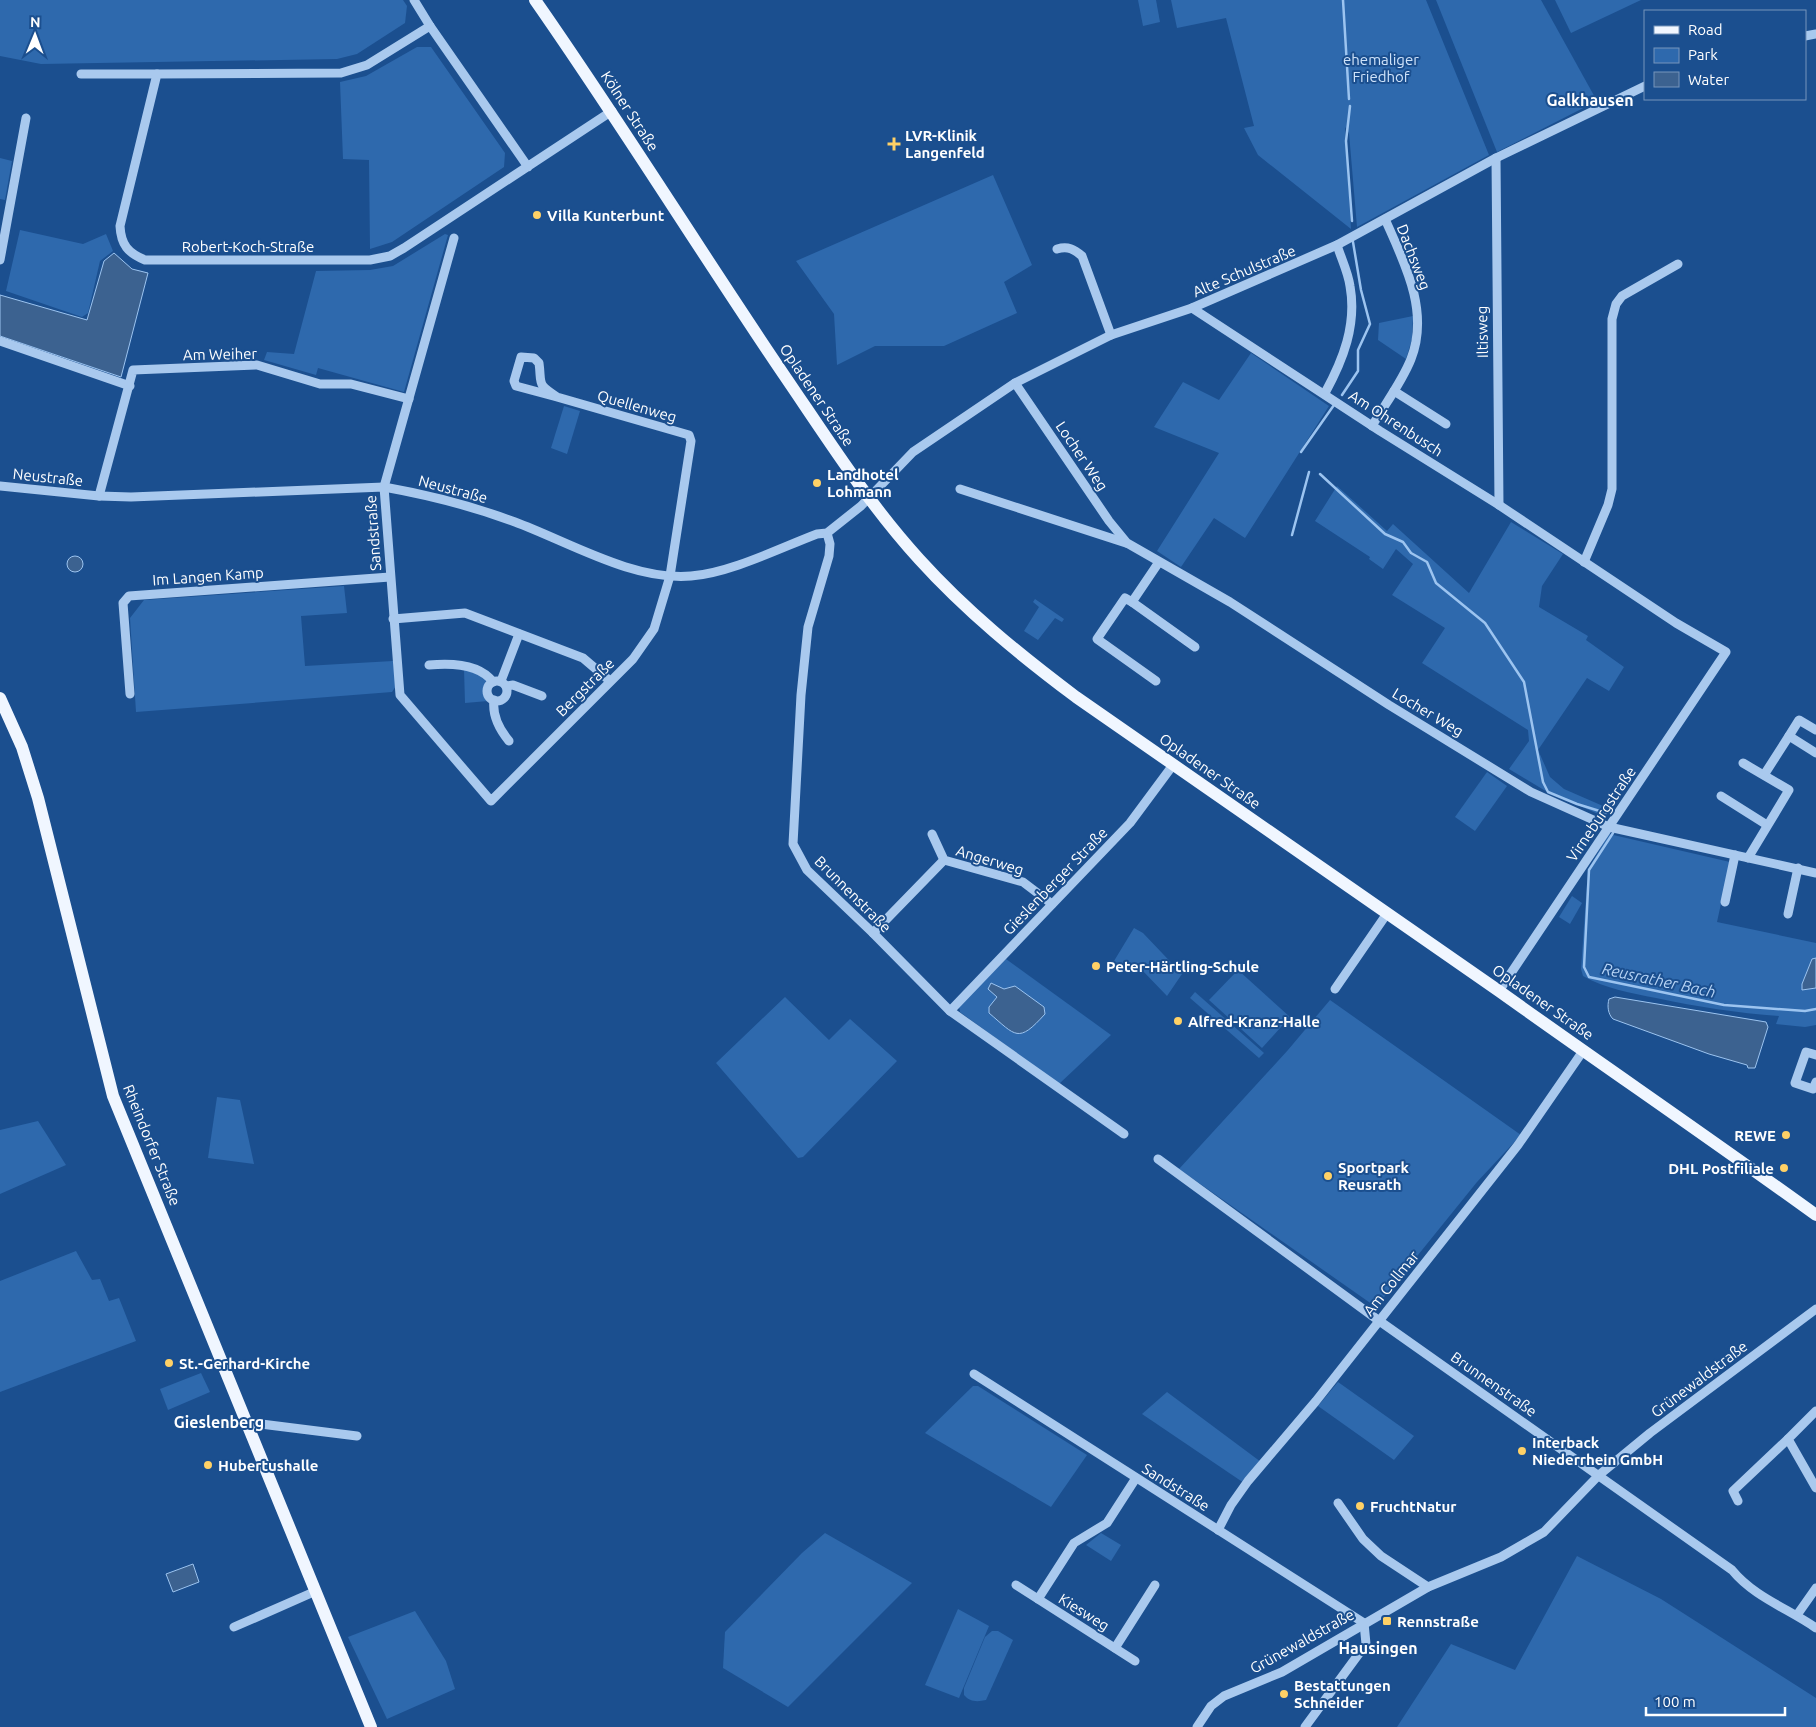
<svg xmlns="http://www.w3.org/2000/svg" width="1816" height="1727" font-family="Ubuntu,sans-serif">
<rect width="100%" height="100%" fill="#1b4f8f"/>
<g fill="#2e69ad">
<polygon points="0,0 403,0 407,6 405,23 357,54 337,59 41,64 0,56"/>
<polygon points="1138,0 1156,0 1160,22 1143,26"/>
<polygon points="1171,0 1426,0 1489,155 1357,227 1349,133 1345,127 1351,229 1258,155 1244,128 1254,126 1226,18 1177,28"/>
<polygon points="1436,0 1541,0 1597,101 1497,152"/>
<polygon points="1555,0 1641,0 1571,33"/>
<polygon points="417,47 431,47 505,153 504,167 392,242 370,249 369,160 343,159 340,82 366,76"/>
<polygon points="0,158 12,161 5,200 0,199"/>
<polygon points="993,175 1032,265 1004,282 1017,313 944,346 875,346 837,365 834,314 796,261"/>
<polygon points="20,230 83,244 106,234 113,251 100,261 88,313 82,317 6,291"/>
<polygon points="445,234 448,235 404,392 318,368 316,375 264,360 267,352 294,354 316,271 370,270 393,266"/>
<polygon points="1413,316 1412,339 1406,359 1378,340 1379,323"/>
<polygon points="1251,353 1329,406 1245,538 1214,518 1181,567 1157,551 1219,453 1154,427 1183,382 1219,400"/>
<polygon points="564,406 580,411 567,454 551,448"/>
<polygon points="1337,486 1387,531 1393,524 1469,593 1511,522 1563,554 1542,586 1539,607 1588,636 1586,640 1624,667 1609,691 1587,678 1538,750 1550,777 1564,789 1603,806 1598,814 1544,790 1509,769 1529,741 1528,730 1422,663 1445,628 1392,595 1413,564 1396,549 1383,569 1369,559 1370,557 1315,521"/>
<polygon points="344,586 347,613 301,616 305,666 393,661 396,686 392,692 136,712 130,618 144,600"/>
<polygon points="1035,599 1064,619 1062,622 1055,618 1038,640 1024,631 1039,607 1033,602"/>
<polygon points="464,669 485,677 486,681 483,692 488,701 465,703"/>
<polygon points="1487,772 1507,786 1475,831 1455,817"/>
<path d="M 1609,834 L 1730,862 L 1717,922 L 1816,943 L 1816,1025 L 1805,1027 L 1776,1024 L 1779,1016 C 1737,1013 1698,1007 1656,998 C 1631,993 1606,989 1583,976 L 1581,969 L 1588,869 Z"/>
<polygon points="1572,896 1582,903 1570,924 1559,917"/>
<polygon points="1134,928 1143,933 1182,974 1167,996 1141,969 1129,970 1114,961"/>
<polygon points="1006,959 1111,1035 1059,1084 960,1012 959,1006"/>
<polygon points="1238,970 1290,1017 1262,1048 1209,1000"/>
<polygon points="1195,992 1264,1053 1259,1058 1190,998"/>
<polygon points="785,997 829,1040 850,1019 897,1061 803,1157 798,1158 716,1063"/>
<polygon points="1330,1000 1521,1135 1477,1182 1376,1307 1179,1169 1288,1050"/>
<polygon points="217,1097 240,1100 254,1164 208,1158"/>
<polygon points="38,1121 66,1165 0,1194 0,1130"/>
<polygon points="76,1251 92,1280 100,1279 109,1301 119,1298 136,1341 0,1392 0,1281"/>
<polygon points="201,1373 210,1392 168,1410 160,1389"/>
<polygon points="1338,1382 1414,1436 1394,1460 1318,1406"/>
<polygon points="973,1386 978,1386 1087,1455 1051,1507 925,1433"/>
<polygon points="1167,1392 1261,1462 1244,1483 1142,1414"/>
<polygon points="825,1533 912,1583 788,1707 723,1668 725,1632 802,1553"/>
<polygon points="1101,1533 1121,1545 1111,1561 1086,1545"/>
<polygon points="1577,1556 1661,1599 1816,1698 1816,1727 1397,1727 1451,1644 1515,1670"/>
<polygon points="958,1609 989,1626 959,1698 925,1685"/>
<polygon points="415,1611 446,1661 455,1689 387,1719 348,1637"/>
<path d="M 992,1631 L 998,1631 L 1013,1640 L 986,1700 C 977,1702 970,1702 964,1695 L 964,1688 L 985,1637 Z"/>
</g>
<g fill="#3c6290" stroke="#9cc4f0">
<polygon points="114,253 132,269 148,273 121,377 0,336 0,295 87,320 104,261"/>
<circle cx="75" cy="564" r="8"/>
<polygon points="1816,958 1816,988 1802,990 1802,984 1812,959"/>
<path d="M 991,983 L 1004,989 L 1015,986 L 1044,1007 L 1045,1014 C 1018,1044 1016,1036 989,1013 L 989,1007 L 997,997 L 988,989 Z"/>
<path d="M 1615,997 L 1766,1022 L 1768,1027 L 1755,1068 L 1748,1068 L 1747,1065 L 1709,1054 L 1613,1019 C 1608,1014 1607,1006 1609,999 Z"/>
<polygon points="193,1564 199,1582 173,1592 166,1574"/>
</g>
<g fill="none" stroke-linecap="round" stroke-linejoin="round">
<g stroke="#9cc4f0" stroke-width="2.5">
<polyline points="1343,0 1349,99"/>
<polyline points="1350,106 1346,141 1352,221"/>
<polyline points="1342,395 1358,371 1358,350 1370,324 1361,290 1353,242"/>
<polyline points="1301,452 1334,405"/>
<polyline points="1320,474 1385,534 1403,542 1411,553 1427,562 1436,583 1485,623 1524,682 1543,782 1548,792 1577,804 1606,813"/>
<polyline points="1292,535 1309,472"/>
<polyline points="1613,833 1589,870 1584,967 1589,977 1724,1005 1805,1011 1816,1009"/>
</g>
<g stroke="#a9c9ee" stroke-width="9">
<polyline points="414,0 430,26"/>
<polyline points="1805,36 1816,34"/>
<polyline points="81,74 157,74"/>
<polyline points="1496,158 1499,505"/>
<path d="M 528,167 L 430,26 L 367,65 L 341,73 L 157,74 L 120,226 C 121,245 128,253 145,260 L 370,260 L 390,256 L 404,248 L 612,111"/>
<path d="M 454,238 L 384,487 L 400,695 L 491,801 L 633,659 L 654,629 L 670,576 L 691,441 L 689,435 L 557,397 C 536,383 542,385 539,363 L 534,358 L 521,357 L 514,381 L 516,386 L 557,397"/>
<path d="M 1057,249 C 1068,246 1074,249 1082,256 L 1111,335"/>
<polyline points="0,260 26,118"/>
<polyline points="1192,308 1380,431 1499,505 1676,623 1726,652 1499,991"/>
<polyline points="0,341 130,386"/>
<polyline points="1015,383 1109,521 1127,543 1230,602 1389,705 1531,792 1609,827 1816,873"/>
<polyline points="1394,391 1446,424"/>
<path d="M 1325,393 C 1343,360 1357,325 1350,286 C 1348,272 1341,258 1337,245"/>
<path d="M 1372,426 C 1385,404 1402,382 1411,359 C 1430,311 1404,262 1385,219"/>
<path d="M 0,486 L 99,496 L 131,497 L 384,487 C 429,495 472,506 515,522 C 569,542 633,581 691,576 C 730,573 780,548 817,534 L 827,533 L 861,506 L 913,452 L 1015,383 L 1111,335 L 1192,308 L 1337,245 L 1496,158 L 1645,86"/>
<polyline points="960,489 1126,543"/>
<polyline points="99,496 133,370 257,365 320,384 351,384 409,399"/>
<polyline points="827,533 830,544 829,556 808,627 801,695 793,844 807,870 873,933 950,1011 1124,1134"/>
<polyline points="1159,562 1132,602 1195,647"/>
<polyline points="1584,562 1608,505 1612,489 1612,319 1616,304 1622,296 1678,264"/>
<polyline points="1132,602 1125,598 1097,639 1156,681"/>
<polyline points="393,619 465,613 583,658 610,681"/>
<path d="M 429,665 C 450,663 479,663 493,682"/>
<polyline points="501,681 519,634"/>
<circle cx="497" cy="691" r="10"/>
<polyline points="506,686 513,685 542,696"/>
<polyline points="130,694 123,603 129,596 390,577"/>
<path d="M 494,700 C 492,716 499,729 509,741"/>
<polyline points="1789,736 1799,720 1816,730"/>
<polyline points="1743,763 1789,790 1748,858"/>
<polyline points="1764,775 1789,736 1816,753"/>
<polyline points="1721,796 1767,825"/>
<polyline points="932,834 944,860 1023,882 1052,904"/>
<polyline points="1725,902 1735,855"/>
<polyline points="1788,914 1798,868"/>
<polyline points="873,933 944,860"/>
<polyline points="1335,989 1386,915"/>
<polyline points="950,1011 1130,823 1173,765"/>
<polyline points="1816,1055 1806,1052 1795,1083 1813,1089 1816,1082"/>
<path d="M 1158,1159 L 1378,1320 L 1732,1570 C 1754,1597 1789,1609 1816,1628"/>
<polyline points="974,1374 1364,1623 1366,1644 1305,1727"/>
<polyline points="1816,1411 1788,1439 1816,1488"/>
<polyline points="245,1422 357,1436"/>
<polyline points="1738,1501 1733,1491 1788,1439"/>
<polyline points="1338,1503 1363,1539 1381,1556 1428,1587"/>
<polyline points="1218,1530 1231,1505 1248,1481 1316,1401 1518,1145 1583,1051"/>
<polyline points="1016,1585 1135,1661"/>
<polyline points="1038,1599 1074,1543 1107,1523 1136,1478"/>
<polyline points="1797,1615 1816,1588"/>
<polyline points="234,1627 316,1591"/>
<polyline points="1115,1648 1155,1585"/>
<polyline points="1197,1727 1211,1706 1224,1696 1282,1672 1428,1587 1501,1557 1544,1532 1599,1475 1650,1433 1816,1309"/>
</g>
<g stroke="#f0f6ff" stroke-width="12">
<path d="M 535,0 C 621,123 700,251 784,375 C 827,438 868,503 919,559 C 966,611 1020,655 1076,697 L 1499,991 C 1604,1066 1711,1139 1816,1215"/>
<polyline points="0,698 22,747 38,798 113,1096 371,1727"/>
</g>
</g>
<g fill="#ffd166" stroke="#1b4f8f" stroke-width="2">
<path d="M891.5 136.5h5v5h5v5h-5v5h-5v-5h-5v-5h5z"/>
<circle cx="537" cy="215" r="5"/>
<circle cx="817" cy="483" r="5"/>
<circle cx="1096" cy="966" r="5"/>
<circle cx="1178" cy="1021" r="5"/>
<circle cx="1786" cy="1135" r="5"/>
<circle cx="1784" cy="1168" r="5"/>
<circle cx="1328" cy="1176" r="5"/>
<circle cx="169" cy="1363" r="5"/>
<circle cx="1522" cy="1451" r="5"/>
<circle cx="208" cy="1465" r="5"/>
<circle cx="1360" cy="1506" r="5"/>
<rect x="1382" y="1616" width="10" height="10" rx="2.5"/>
<circle cx="1284" cy="1694" r="5"/>
</g>
<g text-anchor="middle" dominant-baseline="central" stroke-width="4" stroke-linejoin="round" paint-order="stroke">
<g font-size="15" fill="#cfe3fa" stroke="#1b4f8f">
<text x="1381" y="59">ehemaliger<tspan x="1381" dy="17">Friedhof</tspan></text>
</g>
<g font-size="15" fill="#fff" stroke="#1b4f8f">
<text transform="translate(630 111) rotate(57)">Kölner Straße</text>
<text x="248" y="246">Robert-Koch-Straße</text>
<text transform="translate(1414 257) rotate(69)">Dachsweg</text>
<text transform="translate(1244 271) rotate(-23)">Alte Schulstraße</text>
<text transform="translate(1482 332) rotate(-91)">Iltisweg</text>
<text transform="translate(220 354) rotate(-1)">Am Weiher</text>
<text transform="translate(817 395) rotate(56)">Opladener Straße</text>
<text transform="translate(637 406) rotate(16)">Quellenweg</text>
<text transform="translate(1396 423) rotate(33)">Am Ohrenbusch</text>
<text transform="translate(1082 456) rotate(56)">Locher Weg</text>
<text transform="translate(48 477) rotate(6)">Neustraße</text>
<text transform="translate(453 489) rotate(15)">Neustraße</text>
<text transform="translate(373 533) rotate(-94)">Sandstraße</text>
<text transform="translate(208 576) rotate(-4)">Im Langen Kamp</text>
<text transform="translate(585 687) rotate(-45)">Bergstraße</text>
<text transform="translate(1428 712) rotate(31)">Locher Weg</text>
<text transform="translate(1210 771) rotate(35)">Opladener Straße</text>
<text transform="translate(1601 814) rotate(-56)">Virneburgstraße</text>
<text transform="translate(990 860) rotate(17)">Angerweg</text>
<text transform="translate(1055 881) rotate(-46)">Gieslenberger Straße</text>
<text transform="translate(853 894) rotate(45)">Brunnenstraße</text>
<text transform="translate(1543 1002) rotate(35)">Opladener Straße</text>
<text transform="translate(152 1145) rotate(68)">Rheindorfer Straße</text>
<text transform="translate(1391 1283) rotate(-51)">Am Collmar</text>
<text transform="translate(1699 1379) rotate(-37)">Grünewaldstraße</text>
<text transform="translate(1494 1384) rotate(35)">Brunnenstraße</text>
<text transform="translate(1176 1487) rotate(32)">Sandstraße</text>
<text transform="translate(1084 1612) rotate(32)">Kiesweg</text>
<text transform="translate(1302 1641) rotate(-29)">Grünewaldstraße</text>
</g>
<g font-size="15" font-weight="bold" fill="#fff" stroke="#1b4f8f" text-anchor="start">
<text x="905" y="135">LVR-Klinik<tspan x="905" dy="17">Langenfeld</tspan></text>
<text x="547" y="215">Villa Kunterbunt</text>
<text x="827" y="474">Landhotel<tspan x="827" dy="17">Lohmann</tspan></text>
<text x="1106" y="966">Peter-Härtling-Schule</text>
<text x="1188" y="1021">Alfred-Kranz-Halle</text>
<text x="1776" y="1135" text-anchor="end">REWE</text>
<text x="1338" y="1167">Sportpark<tspan x="1338" dy="17">Reusrath</tspan></text>
<text x="1774" y="1168" text-anchor="end">DHL Postfiliale</text>
<text x="179" y="1363">St.-Gerhard-Kirche</text>
<text x="1532" y="1442">Interback<tspan x="1532" dy="17">Niederrhein GmbH</tspan></text>
<text x="218" y="1465">Hubertushalle</text>
<text x="1370" y="1506">FruchtNatur</text>
<text x="1397" y="1621">Rennstraße</text>
<text x="1294" y="1685">Bestattungen<tspan x="1294" dy="17">Schneider</tspan></text>
</g>
<g font-size="16" font-weight="bold" fill="#fff" stroke="#1b4f8f">
<text x="1590" y="100">Galkhausen</text>
<text x="219" y="1422">Gieslenberg</text>
<text x="1378" y="1648">Hausingen</text>
</g>
<g font-size="16" font-style="italic" fill="#b5d3f5" stroke="#1b4f8f">
<text transform="translate(1659 980) rotate(12)">Reusrather Bach</text>
</g>
</g>
<rect x="1644" y="10" width="162" height="90" fill="#1b4f8f" stroke="#7695bc"/>
<rect x="1654" y="26" width="25" height="8" fill="#f0f6ff" stroke="#7695bc"/>
<text x="1688" y="35" font-size="15" fill="#ffffff">Road</text>
<rect x="1654" y="48" width="25" height="15" fill="#2e69ad" stroke="#7695bc"/>
<text x="1688" y="60" font-size="15" fill="#ffffff">Park</text>
<rect x="1654" y="72" width="25" height="15" fill="#3c6290" stroke="#7695bc"/>
<text x="1688" y="85" font-size="15" fill="#ffffff">Water</text>
<g transform="translate(35 35) rotate(1)" stroke="#1b4f8f" stroke-width="4" paint-order="stroke">
<path d="M0-4L9 19L0 12L-9 19Z" fill="#ffffff"/>
<text y="-8" font-size="14" font-weight="bold" text-anchor="middle" fill="#ffffff">N</text>
</g>
<path d="M1646 1707v8h139v-8" fill="none" stroke="#ffffff" stroke-width="2.5"/>
<text x="1654" y="1707" font-size="15" fill="#ffffff" stroke="#1b4f8f" stroke-width="4" paint-order="stroke">100 m</text>
</svg>
